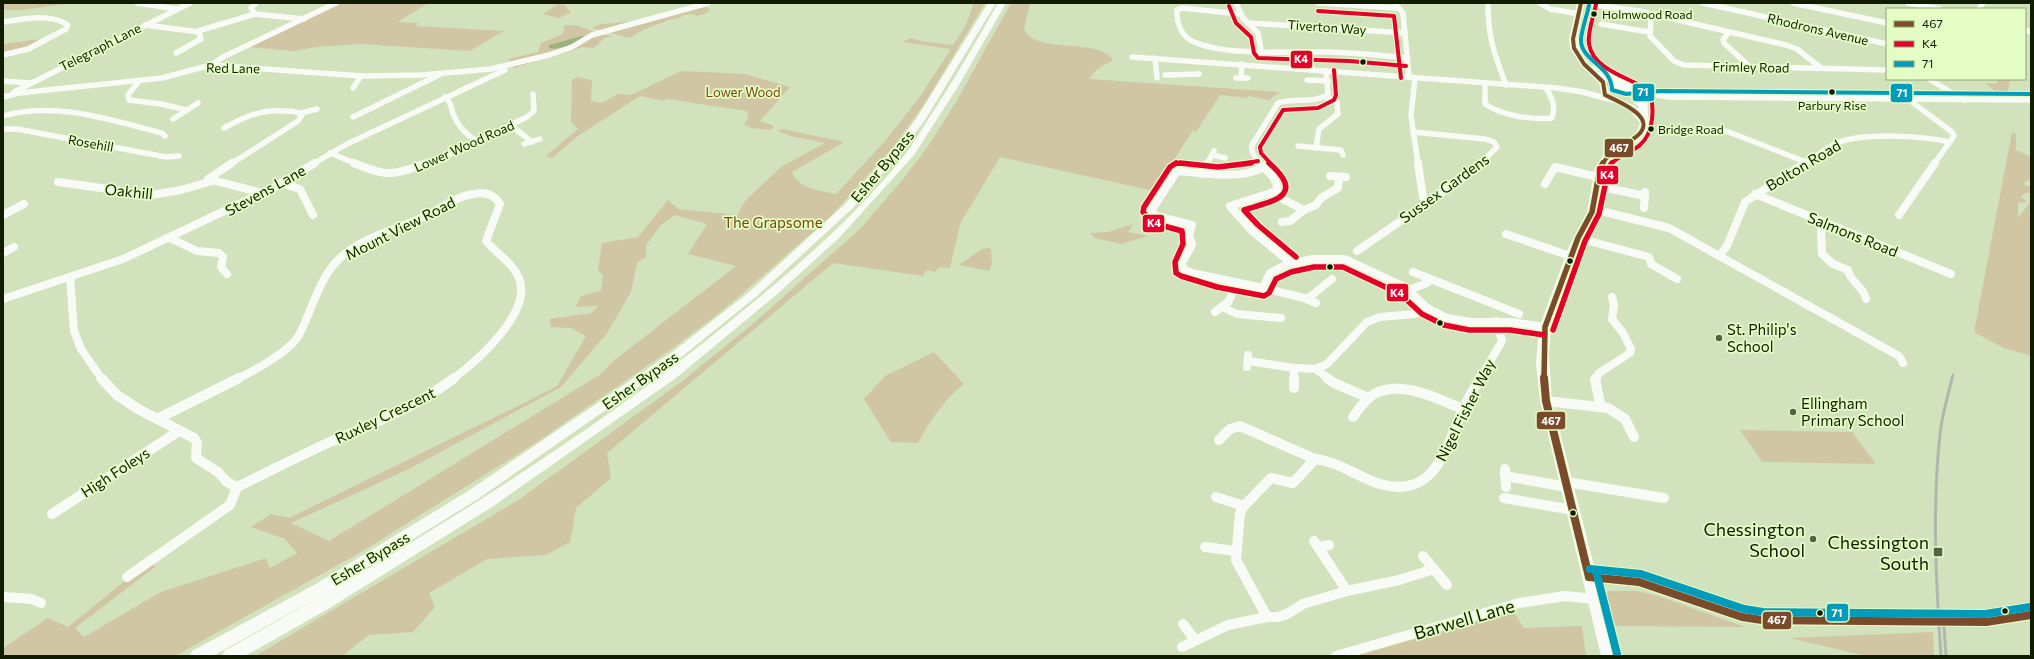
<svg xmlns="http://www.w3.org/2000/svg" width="2034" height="659" font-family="Commissioner,sans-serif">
<rect width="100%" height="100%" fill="#d1e2bc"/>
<g fill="#d0c6a4" fill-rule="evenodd">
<polygon points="3,3 73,3 20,10 3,10"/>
<polygon points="341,3 428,3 398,22 419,23 416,26 504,31 470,51 360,44 317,47 292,51 250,47"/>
<path d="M 695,3 L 704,3 L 699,4 L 710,9 L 707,13 L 697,16 L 693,14 L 684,15 C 678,20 672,18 666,21 C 654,26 639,30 630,38 L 592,28 L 601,24 L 638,21 Z"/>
<path d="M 974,3 L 985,3 L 925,103 L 893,147 L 829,218 L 722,311 L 670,350 L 531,446 L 361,552 L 175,656 L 3,656 L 3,648 L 48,618 L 68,627 L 152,559 L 155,567 L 75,628 L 84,637 L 161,592 L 266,558 L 270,568 L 297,553 L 285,539 L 251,527 L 271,514 L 289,518 L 522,404 L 557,386 L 586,336 L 571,328 L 551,327 L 550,319 L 592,313 L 598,306 L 576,307 L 581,296 L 601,291 L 603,275 L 598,270 L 602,243 L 638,237 L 668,200 L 678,209 L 737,215 L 745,201 L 781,167 L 825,143 L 791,136 L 777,131 L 782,129 L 844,142 L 792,172 C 799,189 820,191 836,194 L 886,140 L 919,98 L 951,49 L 903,42 L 910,38 L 926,42 L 953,45 L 965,27 ZM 675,215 L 707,224 L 688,254 L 736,266 L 612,362 L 601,374 L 329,541 L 291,523 L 409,469 L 561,387 L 607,333 L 631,292 L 637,263 L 646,257 L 646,245 L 661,225 Z"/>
<path d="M 1011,3 L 1030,3 L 1024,28 C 1031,55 1100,37 1113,60 L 1096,70 L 1089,79 L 1280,92 L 1269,100 L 1248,96 L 1247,98 L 1220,95 L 1196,132 L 1193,130 L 1154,191 L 1000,157 L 960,224 L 950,268 L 939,267 L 935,272 L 926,270 L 923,276 L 833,263 L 607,453 L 611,478 L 576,508 L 570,542 L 546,555 L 487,559 L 429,593 L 435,607 L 413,632 L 369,635 L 342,656 L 255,656 L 520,499 L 685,379 L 755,322 L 860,229 L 904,178 L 929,145 L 956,102 Z"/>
<polygon points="558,4 564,5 571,12 559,18 543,14"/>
<polygon points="565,25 574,25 613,37 604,38 594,48 583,47 514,68 509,59 538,52 541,43 563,34"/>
<polygon points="41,39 35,44 3,54 3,44"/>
<polygon points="681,71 745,74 790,87 760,121 774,126 771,130 751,128 744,124 748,118 747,111 668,99 663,101 640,96 578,136 552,158 546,156 578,129 571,122 572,80 577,77 592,80 591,101 602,103 618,94 631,95"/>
<polygon points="1997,79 2010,79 2008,90 2012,97 2001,97 1986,83 1997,84"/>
<polygon points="2012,132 2016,134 2016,150 2031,157 2031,178 2023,184 2031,187 2031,193 2025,193 2021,197 2027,202 2018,203 2018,218 2031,201 2031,356 2004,348 1974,332"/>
<polygon points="1133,224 1128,232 1148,236 1121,244 1095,238 1090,233 1108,232"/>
<polygon points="991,248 992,264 989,271 959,265 982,249"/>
<path d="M 934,352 L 964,384 C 942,402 932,418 918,443 L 891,442 L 864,399 L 885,376 Z"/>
<polygon points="1740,430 1852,432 1876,464 1762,462"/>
<polygon points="1608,591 1637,591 1658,596 1745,627 1612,626 1604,598"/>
<polygon points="1513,611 1524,628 1582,626 1586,656 1356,656"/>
<polygon points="1933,632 1934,656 1866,656 1790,638"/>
</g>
<path fill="#9cb37e" d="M 582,36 L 585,37 C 574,43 562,51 549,48 L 549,45 Z"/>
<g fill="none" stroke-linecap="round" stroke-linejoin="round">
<g stroke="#f8fbf5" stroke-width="5.5">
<polyline points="137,3 177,9"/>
<polyline points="256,3 251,8 255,14 304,19"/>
<polyline points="1236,3 1243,18 1258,33 1261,50"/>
<polyline points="1318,3 1398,8"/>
<path d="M 1488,3 C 1488,38 1494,53 1506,85"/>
<polyline points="1540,3 1550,9 1580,14"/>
<polyline points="1703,3 1887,44"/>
<polyline points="1793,3 1887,23"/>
<polyline points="1908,3 1940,9"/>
<polyline points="1395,4 1403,13 1409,77"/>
<polyline points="1588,4 1639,11 1786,45 1797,49 1821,68"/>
<polyline points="1979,9 1983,3"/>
<path d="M 1239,14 L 1182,8 L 1177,10 C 1176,21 1181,36 1192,41 C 1226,57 1290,51 1328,52 C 1354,53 1381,55 1407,58"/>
<polyline points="1654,14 1651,18 1650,36 1674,61 1684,65 1887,70"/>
<path d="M 3,22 C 24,19 49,13 68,25 L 66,29 L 28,49 L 3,55"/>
<polyline points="1249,23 1405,33"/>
<polyline points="1601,24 1649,32"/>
<polyline points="145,25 199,32 201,39 176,53"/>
<polyline points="2025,30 2031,32"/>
<polyline points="198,31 255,14"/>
<polyline points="1729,32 1723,40 1724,43 1750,67"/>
<polyline points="1132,57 1557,88 1583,92 1612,100"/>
<polyline points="1155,58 1157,78"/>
<polyline points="211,65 223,57 336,3"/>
<polyline points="1594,68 1602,68 1628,85 1646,90"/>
<polyline points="1165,75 1199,74"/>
<polyline points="1236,78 1248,78"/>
<polyline points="1241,78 1242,64"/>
<polyline points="1415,78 1411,115 1418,164"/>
<polyline points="1929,79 1964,100"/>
<polyline points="1307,80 1328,81"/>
<polyline points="3,81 30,83"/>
<polyline points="139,81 128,95 129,100 161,104 187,110"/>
<path d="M 1485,83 L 1485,104 C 1503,116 1531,120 1552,118 C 1556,106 1552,98 1546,88"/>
<polyline points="353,88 361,76"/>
<polyline points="14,92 190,3"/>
<polyline points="1639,92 1669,97 2031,100"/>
<polyline points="3,97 19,93 162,78 211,65 361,76 422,75 491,69 549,55 572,47 592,35 708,3"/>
<path d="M 445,97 C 451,102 451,107 453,114 C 458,126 466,135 477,141"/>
<polyline points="1908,99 1952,132 1954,136 1934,164"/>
<polyline points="301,113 317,109"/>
<path d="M 3,116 C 56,101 110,120 162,133 L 165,136"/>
<polyline points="353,117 439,75"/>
<polyline points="173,119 198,103"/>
<polyline points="510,125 532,142"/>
<path d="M 224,128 C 244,117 261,109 284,111 C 291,111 296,111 302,115 L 298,121 L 231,164"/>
<polyline points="3,129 17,129 166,157 179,156"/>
<polyline points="1726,131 1806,162"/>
<polyline points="1413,132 1485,139 1494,142 1497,147 1480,164"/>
<polyline points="524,144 540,139"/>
<polyline points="1298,146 1341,150 1343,155"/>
<polyline points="1316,148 1319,129 1338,114 1337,102 1326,97"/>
<polyline points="330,153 357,164"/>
<polyline points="1213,155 1225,158"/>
<polyline points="313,164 347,144 505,70"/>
<polyline points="424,164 440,159 527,117 534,111 533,94"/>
<polyline points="1207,164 1214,151"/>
<path d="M 1260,164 L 1252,152 L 1252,145 L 1278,103 C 1295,97 1312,104 1328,95 L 1326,71"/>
<path d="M 1804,164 C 1815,157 1826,148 1837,143 C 1864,132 1922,136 1950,142"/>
</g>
<g stroke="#f8fbf5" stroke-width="8">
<polyline points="232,163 208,179 262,193"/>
<path d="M 354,163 C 389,178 393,175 427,163"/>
<path d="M 1259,163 C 1268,172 1278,178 1277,191 L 1230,206 L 1252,231 L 1291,263"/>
<polyline points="1418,163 1423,197 1427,202"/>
<path d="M 1262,168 C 1239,180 1202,173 1177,171 L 1151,211 L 1156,216 L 1192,225 L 1189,235 L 1192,245 L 1182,263 L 1183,269 L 1192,273 L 1263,288 L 1270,273 L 1288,264 L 1313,259 L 1345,259 L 1405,287 L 1427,308 L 1447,318 L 1470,322 L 1511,322 L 1545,327"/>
<polyline points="1202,174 1208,163"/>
<polyline points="1330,176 1346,177"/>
<polyline points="58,182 151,195 181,190 212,181"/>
<polyline points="281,183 300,189 313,215"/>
<polyline points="1545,184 1555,167 1598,177"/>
<polyline points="1597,186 1645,196"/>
<polyline points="1271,193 1304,210"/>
<polyline points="1755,194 1951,274"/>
<polyline points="1644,208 1645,192"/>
<polyline points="1593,209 1669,228 1899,356 1903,363"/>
<polyline points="3,215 24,204"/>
<polyline points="1899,215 1935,163"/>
<polyline points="1282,222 1290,221 1304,210 1316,205 1321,198 1338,188 1339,177"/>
<path d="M 1828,224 L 1821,230 L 1822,254 L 1833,264 L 1848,270 C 1851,284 1863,285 1866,299"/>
<polyline points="1506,234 1570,256"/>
<polyline points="170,238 197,251 219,253 223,257 221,267 227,274"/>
<polyline points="1578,238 1649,257 1651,264 1677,279"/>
<polyline points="1357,251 1473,171 1481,163"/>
<polyline points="3,253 14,247"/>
<polyline points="1719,256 1727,246 1745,202 1805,163"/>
<polyline points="1413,272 1519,314"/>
<polyline points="70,277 74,331 81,349 102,379"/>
<polyline points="1263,288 1304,298 1316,303"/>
<polyline points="1409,290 1427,283 1430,279"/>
<polyline points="3,299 123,259 273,188 315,163"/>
<polyline points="1307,299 1332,279"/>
<polyline points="1222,307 1237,314 1281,318"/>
<polyline points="1215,312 1229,301 1236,282"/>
<polyline points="1248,361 1294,368 1316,369 1327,364 1367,322 1380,317 1414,314 1427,308"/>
<polyline points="1247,367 1248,355"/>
<polyline points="1294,368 1294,379"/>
<polyline points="1316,369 1329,379"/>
<path d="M 237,379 C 254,371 290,351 299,335 C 312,311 319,277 340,258 C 366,235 400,229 430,214 C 444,206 457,196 474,194 C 485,192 494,194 500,204 L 486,241 C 496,253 513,263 519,278 C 533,312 477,361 453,379"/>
<polyline points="1480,379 1502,341 1496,321"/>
<polyline points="1596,379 1599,373 1630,353 1631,349 1623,333 1612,319 1614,305 1612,297"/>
</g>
<g stroke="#f8fbf5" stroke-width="10">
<polyline points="101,378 117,395 138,409 194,438 197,443 196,458 218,472 227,482 237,487"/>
<polyline points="1294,378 1294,388"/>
<polyline points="1327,378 1334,383 1369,398"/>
<polyline points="1596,378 1595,380 1601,407"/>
<polyline points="1546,401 1608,408 1625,419 1634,437"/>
<path d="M 1353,417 C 1359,409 1365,399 1374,394 C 1402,379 1437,399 1463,409"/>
<polyline points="157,419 239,378"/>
<polyline points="1219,440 1230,429 1240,426 1315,459"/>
<polyline points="1505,469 1506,487"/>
<polyline points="1505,476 1567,487"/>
<polyline points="1566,482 1664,498"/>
<path d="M 237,487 C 268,472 299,456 330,442 C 374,423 417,407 454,378"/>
<polyline points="1216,497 1244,506"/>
<polyline points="1504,498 1573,510"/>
<polyline points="52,514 179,431"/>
<polyline points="1314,541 1347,591"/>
<polyline points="1205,547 1235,551"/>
<polyline points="1319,547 1329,545"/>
<polyline points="1423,556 1447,585"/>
<polyline points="127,577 230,505 237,487"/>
<polyline points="1589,577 1639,582 1742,617 1762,620 1986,622 2031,615"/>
<polyline points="3,597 32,599 41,603"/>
<path d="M 1267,617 L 1236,560 L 1240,513 L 1243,507 L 1271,478 L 1293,483 L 1315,459 C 1339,462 1358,477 1380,484 C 1432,499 1445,453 1460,416 C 1466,402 1473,390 1480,378"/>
<polyline points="1183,624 1195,640"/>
<polyline points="1182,647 1228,625 1267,617 1278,617 1287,614 1303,604 1347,591 1399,580 1434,569"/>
<polyline points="1336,656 1519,603 1565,596 1594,599"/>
</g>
<g fill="#f8fbf5" fill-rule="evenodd">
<polygon points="988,3 996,3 925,120 901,151 853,208 757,296 679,359 478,499 326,593 213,656 190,656 192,651 314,585 468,491 671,353 749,292 845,204 895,147 916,119"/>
<path d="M 998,3 L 1006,3 L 959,85 L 914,155 L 839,238 L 775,296 L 676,378 L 492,507 L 328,609 L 245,656 L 222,656 L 224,651 C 399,553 573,449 728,323 C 792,271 856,217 907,152 C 915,141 922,129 929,118 C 954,80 976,42 998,3 Z"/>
<path d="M 1577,3 L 1585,3 C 1578,36 1570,46 1597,72 L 1603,71 L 1627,86 L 1638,88 L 1648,98 L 1647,100 L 1649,123 L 1648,130 L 1638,142 L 1610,159 L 1605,168 L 1597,212 L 1580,246 L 1554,317 L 1551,328 L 1549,355 L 1552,401 L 1617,656 L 1601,656 L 1540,401 L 1536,364 L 1539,328 L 1569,246 L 1587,212 L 1595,168 L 1603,155 L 1636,133 L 1640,123 L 1629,110 L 1602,97 L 1599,83 L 1581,66 L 1570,48 L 1569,39 ZM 1606,81 L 1613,85 L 1612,87 L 1613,89 L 1632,92 L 1639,98 L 1634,103 L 1638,106 L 1638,110 L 1635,106 L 1609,94 Z"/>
</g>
<polyline stroke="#b2b7ad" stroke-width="2.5" points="1952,379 1953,375"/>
<g stroke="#b2b7ad" stroke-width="3">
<polyline points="1944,627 1946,655"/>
<path d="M 1941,656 C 1936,582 1932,508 1940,434 C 1942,415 1948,396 1952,378"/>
</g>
<defs>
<path id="bus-1-far2" d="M 1581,3 L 1573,39 L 1574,48 L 1584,64 L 1603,82 L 1605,95 C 1621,103 1663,119 1633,139 C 1621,148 1611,151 1602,164"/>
<polyline id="bus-1-far1" points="1544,379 1545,327 1578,238 1592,212 1600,168 1603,163"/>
<g id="bus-1">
<polyline points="1544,378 1546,401 1589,577"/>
<polyline points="1589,577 1639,582 1742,617 1762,620 1986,622 2031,615"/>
</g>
<g id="bus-2-far1">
<path d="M 1596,4 C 1594,16 1587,32 1589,44 C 1593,70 1630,78 1649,90 C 1655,107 1654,133 1640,145 C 1631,153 1619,155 1611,164"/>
<polyline points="1229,6 1236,23 1251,37 1254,53 1258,58 1349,61 1406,66"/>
<polyline points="1318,11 1394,16 1401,78"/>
<polyline points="1175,164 1190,164"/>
<polyline points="1242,164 1258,161"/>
<polyline points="1271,164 1261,153 1260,147 1283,110 1318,108 1334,100 1336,95 1334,70"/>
</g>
<g id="bus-2">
<polyline points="1176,163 1170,167 1144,207 1143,212 1153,223 1182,231 1183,244 1175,262 1176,273 1181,276 1217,287 1264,296 1269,293 1276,279 1291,272 1314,267 1343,267 1400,294 1422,314 1444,325 1469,330 1510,330 1544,335"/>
<polyline points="1180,163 1218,167 1251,163"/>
<path d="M 1269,163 C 1307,196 1273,201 1244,210 L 1258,225 L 1296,257"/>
<polyline points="1553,330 1585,241 1599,214 1609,167 1612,163"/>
</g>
<path id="bus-3-far1" d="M 1589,5 C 1587,16 1582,28 1581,39 C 1580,61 1612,65 1612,90 L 1626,94 L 1660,91 L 2031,94"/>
<g id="bus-3">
<polyline points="1590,569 1641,574 1744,609 1763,612 1985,614 2030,607"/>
<polyline points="1597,575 1617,654"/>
</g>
</defs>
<use href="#bus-1-far2" stroke="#e4fdc5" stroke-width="6"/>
<use href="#bus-1-far1" stroke="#e4fdc5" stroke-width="8"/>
<use href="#bus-1" stroke="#e4fdc5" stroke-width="10"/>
<use href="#bus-2-far1" stroke="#e4fdc5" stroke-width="6"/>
<use href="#bus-2" stroke="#e4fdc5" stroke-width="8"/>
<use href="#bus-3-far1" stroke="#e4fdc5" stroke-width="6"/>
<use href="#bus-3" stroke="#e4fdc5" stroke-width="10"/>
<use href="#bus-1-far2" stroke="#7a4b2a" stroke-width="4"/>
<use href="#bus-1-far1" stroke="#7a4b2a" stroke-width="5.5"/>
<use href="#bus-1" stroke="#7a4b2a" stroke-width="8"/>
<use href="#bus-2-far1" stroke="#e4002b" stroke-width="4"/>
<use href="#bus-2" stroke="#e4002b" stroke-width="5.5"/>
<use href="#bus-3-far1" stroke="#029bba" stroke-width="4"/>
<use href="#bus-3" stroke="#029bba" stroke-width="8"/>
</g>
<g fill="#111b02" stroke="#e4fdc5" stroke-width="1.5">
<circle cx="1594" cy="14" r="3.5"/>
<circle cx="1363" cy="62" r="3.5"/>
<circle cx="1832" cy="92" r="3.5"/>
<circle cx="1651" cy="129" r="3.5"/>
<circle cx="1570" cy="261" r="3.5"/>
<circle cx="1330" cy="267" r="3.5"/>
<circle cx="1440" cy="323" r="3.5"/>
<circle cx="1573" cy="513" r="3.5"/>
<circle cx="2005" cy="611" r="3.5"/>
<circle cx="1820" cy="613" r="3.5"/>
</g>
<g fill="#546143" stroke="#e4fdc5" stroke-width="1.5">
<circle cx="1719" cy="338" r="4"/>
<circle cx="1793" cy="412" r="4"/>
<circle cx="1813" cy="539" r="4"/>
<rect x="1933" y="547" width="10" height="10" rx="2"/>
</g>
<g text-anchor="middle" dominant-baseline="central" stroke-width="3.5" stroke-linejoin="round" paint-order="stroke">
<g font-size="12" fill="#111b02" stroke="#e4fdc5" text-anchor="start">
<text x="1602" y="14">Holmwood Road</text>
<text x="1832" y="105" text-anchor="middle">Parbury Rise</text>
<text x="1658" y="129">Bridge Road</text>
</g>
<g font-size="13" fill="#111b02" stroke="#e4fdc5">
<text transform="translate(1327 27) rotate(4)">Tiverton Way</text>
<text transform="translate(1818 29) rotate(13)">Rhodrons Avenue</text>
<text transform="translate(100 47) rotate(-27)">Telegraph Lane</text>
<text transform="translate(1751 67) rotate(1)">Frimley Road</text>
<text transform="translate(233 68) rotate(1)">Red Lane</text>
<text transform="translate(91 143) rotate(10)">Rosehill</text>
<text transform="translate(464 146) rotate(-24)">Lower Wood Road</text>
</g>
<g font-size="13" fill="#784909" stroke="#e4fdc5">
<text x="743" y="92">Lower Wood</text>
</g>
<g font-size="15" fill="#111b02" stroke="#e4fdc5">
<text transform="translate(1803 165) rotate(-31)">Bolton Road</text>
<text transform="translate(882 166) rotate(-50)">Esher Bypass</text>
<text transform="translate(1444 188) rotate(-36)">Sussex Gardens</text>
<text transform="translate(265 190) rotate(-29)">Stevens Lane</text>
<text transform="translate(129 191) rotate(6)">Oakhill</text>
<text transform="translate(400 228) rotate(-27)">Mount View Road</text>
<text transform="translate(1853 234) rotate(22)">Salmons Road</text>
<text transform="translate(640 380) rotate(-35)">Esher Bypass</text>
<text transform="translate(1465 410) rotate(-63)">Nigel Fisher Way</text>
<text transform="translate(385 415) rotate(-26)">Ruxley Crescent</text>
<text transform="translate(115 472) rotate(-33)">High Foleys</text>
<text transform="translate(370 558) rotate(-31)">Esher Bypass</text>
</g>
<g font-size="15" fill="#784909" stroke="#e4fdc5">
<text x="773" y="222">The Grapsome</text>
</g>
<g font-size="15" fill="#111b02" stroke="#e4fdc5" text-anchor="start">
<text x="1727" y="329">St. Philip's<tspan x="1727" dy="17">School</tspan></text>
<text x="1801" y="403">Ellingham<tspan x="1801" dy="17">Primary School</tspan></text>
</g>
<g font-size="18" fill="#111b02" stroke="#e4fdc5" text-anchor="end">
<text x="1805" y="529">Chessington<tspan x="1805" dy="21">School</tspan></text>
<text x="1929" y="542">Chessington<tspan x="1929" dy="21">South</tspan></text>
</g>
<g font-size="18" fill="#111b02" stroke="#e4fdc5">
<text transform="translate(1464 619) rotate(-16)">Barwell Lane</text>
</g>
</g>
<g stroke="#e4fdc5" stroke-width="1.5">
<rect x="1290" y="50" width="23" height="19" rx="4" fill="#e4002b"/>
<rect x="1632" y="83" width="23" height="19" rx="4" fill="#029bba"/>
<rect x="1890" y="83" width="23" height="20" rx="4" fill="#029bba"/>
<rect x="1604" y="138" width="30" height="20" rx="4" fill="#7a4b2a"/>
<rect x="1596" y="165" width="23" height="20" rx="4" fill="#e4002b"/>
<rect x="1142" y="214" width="23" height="19" rx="4" fill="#e4002b"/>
<rect x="1386" y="283" width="23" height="19" rx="4" fill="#e4002b"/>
<rect x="1536" y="411" width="30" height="19" rx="4" fill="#7a4b2a"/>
<rect x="1826" y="603" width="23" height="19" rx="4" fill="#029bba"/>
<rect x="1762" y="611" width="30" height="19" rx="4" fill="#7a4b2a"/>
</g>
<g font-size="11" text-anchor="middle" font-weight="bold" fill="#fff">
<text x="1301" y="63">K4</text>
<text x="1643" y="96">71</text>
<text x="1902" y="97">71</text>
<text x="1619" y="152">467</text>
<text x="1607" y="179">K4</text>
<text x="1154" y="227">K4</text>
<text x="1397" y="297">K4</text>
<text x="1551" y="425">467</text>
<text x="1837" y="617">71</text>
<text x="1777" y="624">467</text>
</g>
<rect width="2034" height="659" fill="none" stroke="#111b02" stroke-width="8"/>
<rect x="1886" y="8" width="140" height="72" fill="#e4fdc5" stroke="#90a377"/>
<rect x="1894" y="21" width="20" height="6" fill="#7a4b2a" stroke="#90a377"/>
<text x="1922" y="28" font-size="12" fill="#111b02">467</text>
<rect x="1894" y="41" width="20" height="6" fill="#e4002b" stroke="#90a377"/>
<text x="1922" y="48" font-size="12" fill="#111b02">K4</text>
<rect x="1894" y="61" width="20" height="6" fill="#029bba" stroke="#90a377"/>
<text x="1922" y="68" font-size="12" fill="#111b02">71</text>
</svg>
